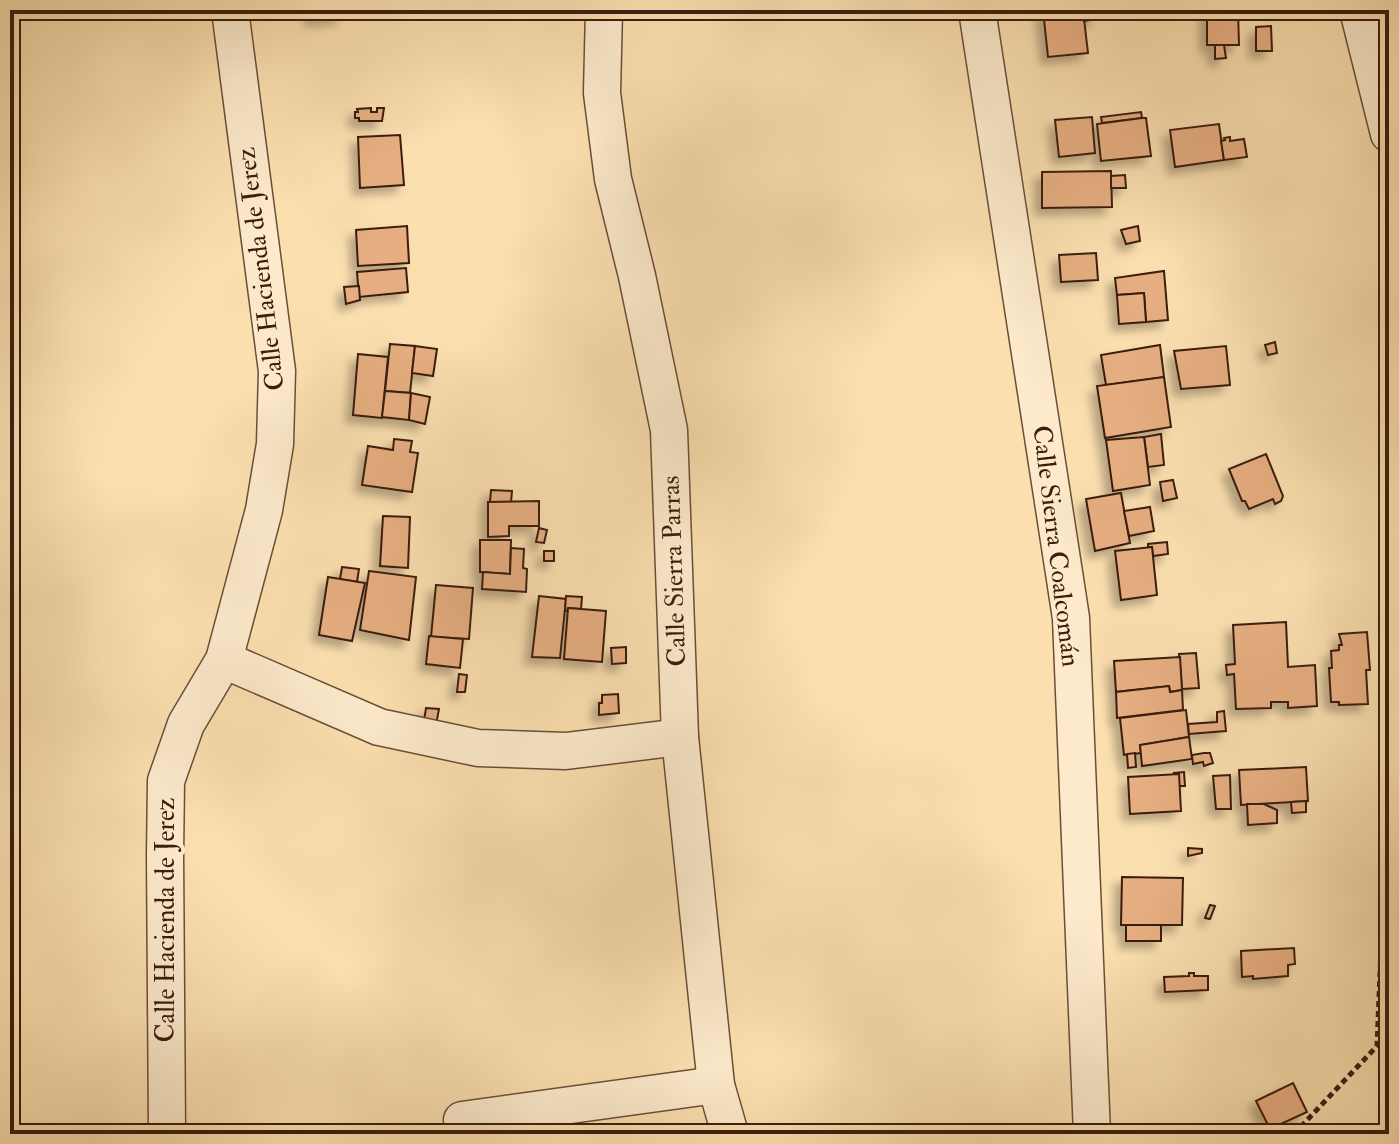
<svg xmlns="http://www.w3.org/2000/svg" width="1399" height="1144" font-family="'IM FELL Double Pica',serif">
<defs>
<filter id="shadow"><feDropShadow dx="-7" dy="7" stdDeviation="4" flood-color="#0004"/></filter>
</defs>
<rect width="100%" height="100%" fill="#fbdfaf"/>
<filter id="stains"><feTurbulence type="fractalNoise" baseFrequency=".0025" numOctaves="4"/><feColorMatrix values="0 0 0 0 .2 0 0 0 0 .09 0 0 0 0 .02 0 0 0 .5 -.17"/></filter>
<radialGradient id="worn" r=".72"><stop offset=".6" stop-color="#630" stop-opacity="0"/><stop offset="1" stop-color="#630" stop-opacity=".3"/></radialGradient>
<g fill="#e6ae81" stroke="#3b1d10" stroke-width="2" filter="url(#shadow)">
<polygon points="311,10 343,10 343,17 312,19"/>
<polygon points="1043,10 1083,10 1088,53 1048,57"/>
<polygon points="1083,10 1095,10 1096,19 1084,21"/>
<polygon points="1207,10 1238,10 1239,45 1207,45"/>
<polygon points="1271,26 1272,51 1256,51 1256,27"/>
<polygon points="1215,45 1224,45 1226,58 1215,59"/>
<polygon points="371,108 371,112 377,112 377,108 384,108 382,121 359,121 359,118 355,118 355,112 358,112 357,109"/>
<polygon points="1141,112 1142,118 1102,123 1101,117"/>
<polygon points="1092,117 1095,153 1059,157 1055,120"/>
<polygon points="1142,118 1146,118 1151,156 1101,161 1097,124"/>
<polygon points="1219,124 1224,160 1175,167 1170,130"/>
<polygon points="400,135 404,185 360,188 358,137"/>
<polygon points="1230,137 1230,141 1244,139 1247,157 1224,160 1221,141 1225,140 1224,138"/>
<polygon points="1111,171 1112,207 1042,208 1042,172"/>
<polygon points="1125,175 1126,188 1111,188 1111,176"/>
<polygon points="407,226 409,263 358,266 356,230"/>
<polygon points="1138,226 1140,241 1126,244 1121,230"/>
<polygon points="1096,253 1098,280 1061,282 1059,255"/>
<polygon points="406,268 408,292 359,297 357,272"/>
<polygon points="1164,271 1168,320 1146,322 1144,293 1117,295 1115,278"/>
<polygon points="359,286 360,300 346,304 344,287"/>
<polygon points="1144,293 1146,322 1119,324 1117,295"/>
<polygon points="1275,342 1277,353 1268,355 1265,345"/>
<polygon points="390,344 415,346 410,393 385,391"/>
<polygon points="1160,345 1164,377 1106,385 1101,355"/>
<polygon points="415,346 437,349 433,376 412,373"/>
<polygon points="1226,346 1230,385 1181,389 1174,351"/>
<polygon points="358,354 388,357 382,418 353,415"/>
<polygon points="1164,377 1171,427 1105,438 1097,386"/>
<polygon points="385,391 411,393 409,420 382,417"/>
<polygon points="411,393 430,397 425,424 409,420"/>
<polygon points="1161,434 1164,465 1148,467 1144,437"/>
<polygon points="1144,437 1150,485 1113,491 1106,440"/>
<polygon points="394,439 412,441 410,452 418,453 412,492 362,485 368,446 393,450"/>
<polygon points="1266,454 1283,496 1281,501 1275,504 1273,499 1249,509 1245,501 1242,501 1229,469"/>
<polygon points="1173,480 1177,498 1163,501 1160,482"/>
<polygon points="491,490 512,491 511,502 490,502"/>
<polygon points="1121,493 1130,543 1095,551 1086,499"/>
<polygon points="539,501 539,526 509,526 509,536 488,537 488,502"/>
<polygon points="1150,507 1154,531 1129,536 1124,511"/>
<polygon points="383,516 410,517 408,568 380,566"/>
<polygon points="539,528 547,530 544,543 536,542"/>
<polygon points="480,540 511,540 510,574 480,572"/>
<polygon points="1167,542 1168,554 1153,556 1152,547 1148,547 1148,544"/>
<polygon points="1152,547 1157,595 1121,600 1115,551"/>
<polygon points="511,548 524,549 523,568 527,569 526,592 482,589 483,572 510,574"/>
<rect x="544" y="551" width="10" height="10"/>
<polygon points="342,567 359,569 357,582 340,579"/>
<polygon points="369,571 416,577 409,640 360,630"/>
<polygon points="328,577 365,583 352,641 319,635"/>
<polygon points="436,585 473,588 469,639 431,637"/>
<polygon points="539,596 566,599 560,658 532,657"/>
<polygon points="566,596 582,597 581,609 568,608 567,611 565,611"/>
<polygon points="568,608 606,611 602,662 564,659"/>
<polygon points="1286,622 1288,667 1315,665 1317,706 1288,708 1288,702 1271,702 1271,708 1236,709 1234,674 1227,675 1226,665 1235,664 1233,625"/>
<polygon points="1367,632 1370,670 1366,670 1368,704 1339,705 1339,702 1331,702 1329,668 1332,668 1331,651 1339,650 1339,645 1342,645 1339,634"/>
<polygon points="429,636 463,639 460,668 426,664"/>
<polygon points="626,647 626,663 612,664 611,648"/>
<polygon points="1196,653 1199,688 1182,689 1179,654"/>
<polygon points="1180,657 1182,690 1170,692 1169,686 1116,692 1114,661"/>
<polygon points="459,674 467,675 465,692 457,692"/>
<polygon points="1169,686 1170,692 1182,690 1183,710 1117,718 1116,692"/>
<polygon points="618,694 619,713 599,715 599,703 602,703 602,695"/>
<polygon points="426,708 439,709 435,730 423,727"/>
<polygon points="1186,710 1189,737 1140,745 1141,753 1124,755 1120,718"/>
<polygon points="1224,711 1226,731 1189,734 1188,724 1217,722 1217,712"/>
<polygon points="1189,737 1192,759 1142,766 1140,745"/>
<polygon points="1135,753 1136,767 1128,768 1127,754"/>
<polygon points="1204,753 1210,753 1213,763 1204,766 1203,762 1193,764 1192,755"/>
<polygon points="1306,767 1308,801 1241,805 1239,770"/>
<polygon points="1184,772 1185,786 1179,786 1179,774 1173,773"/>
<polygon points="1179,774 1181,811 1130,814 1128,777"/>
<polygon points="1230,775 1231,809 1216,809 1213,776"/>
<polygon points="1306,801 1306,812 1292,813 1291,802"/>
<polygon points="1247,804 1264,804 1277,810 1277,823 1248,825"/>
<polygon points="1188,848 1202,849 1202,853 1188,856"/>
<polygon points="1122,877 1183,878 1182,925 1121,925"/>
<polygon points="1210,905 1215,906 1210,919 1205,918"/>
<rect x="1126" y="925" width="35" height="16"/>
<polygon points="1294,948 1295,964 1288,965 1288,976 1253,979 1253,976 1242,977 1241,951"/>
<polygon points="1189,973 1194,973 1194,976 1208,976 1208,990 1165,992 1164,977 1189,976"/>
<polygon points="1293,1083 1307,1112 1270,1129 1256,1101"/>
</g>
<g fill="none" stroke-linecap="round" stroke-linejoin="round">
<defs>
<g id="minor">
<polyline points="604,10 602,93 613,179 637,276 669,430 680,737 716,1085 730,1134"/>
<polyline points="977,10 1071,618 1092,1134"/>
<polyline points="1358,10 1389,134"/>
<polyline points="224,660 379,727 478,748 566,751 680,737"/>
<polyline points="462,1120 716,1085"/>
<polyline points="167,1134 165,855 166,781 186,724 224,660 264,510 275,444 277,371 230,10"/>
</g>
</defs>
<use href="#minor" stroke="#6b4e38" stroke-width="39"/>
<polyline stroke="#3b1d10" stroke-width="5" stroke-dasharray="6 4" stroke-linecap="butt" points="1294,1134 1377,1046 1389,753"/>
<use href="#minor" stroke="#fceacb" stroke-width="36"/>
</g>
<g text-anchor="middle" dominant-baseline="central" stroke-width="8" stroke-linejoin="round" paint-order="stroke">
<g font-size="26" fill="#3b1d10" stroke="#fceacb">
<text transform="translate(261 269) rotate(-97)">Calle Hacienda de Jerez</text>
<text transform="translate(1056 546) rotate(83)">Calle Sierra Coalcomán</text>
<text transform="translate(674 571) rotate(-92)">Calle Sierra Parras</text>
<text transform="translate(166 920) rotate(-90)">Calle Hacienda de Jerez</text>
</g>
</g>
<rect width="1399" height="1144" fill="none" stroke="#fbdfaf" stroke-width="40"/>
<rect x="12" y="12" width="1375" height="1120" fill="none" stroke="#3b1d10" stroke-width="4"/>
<rect x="20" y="20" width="1359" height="1104" fill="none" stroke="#3b1d10" stroke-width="2"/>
<rect width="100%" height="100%" filter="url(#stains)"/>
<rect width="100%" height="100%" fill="url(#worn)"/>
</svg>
